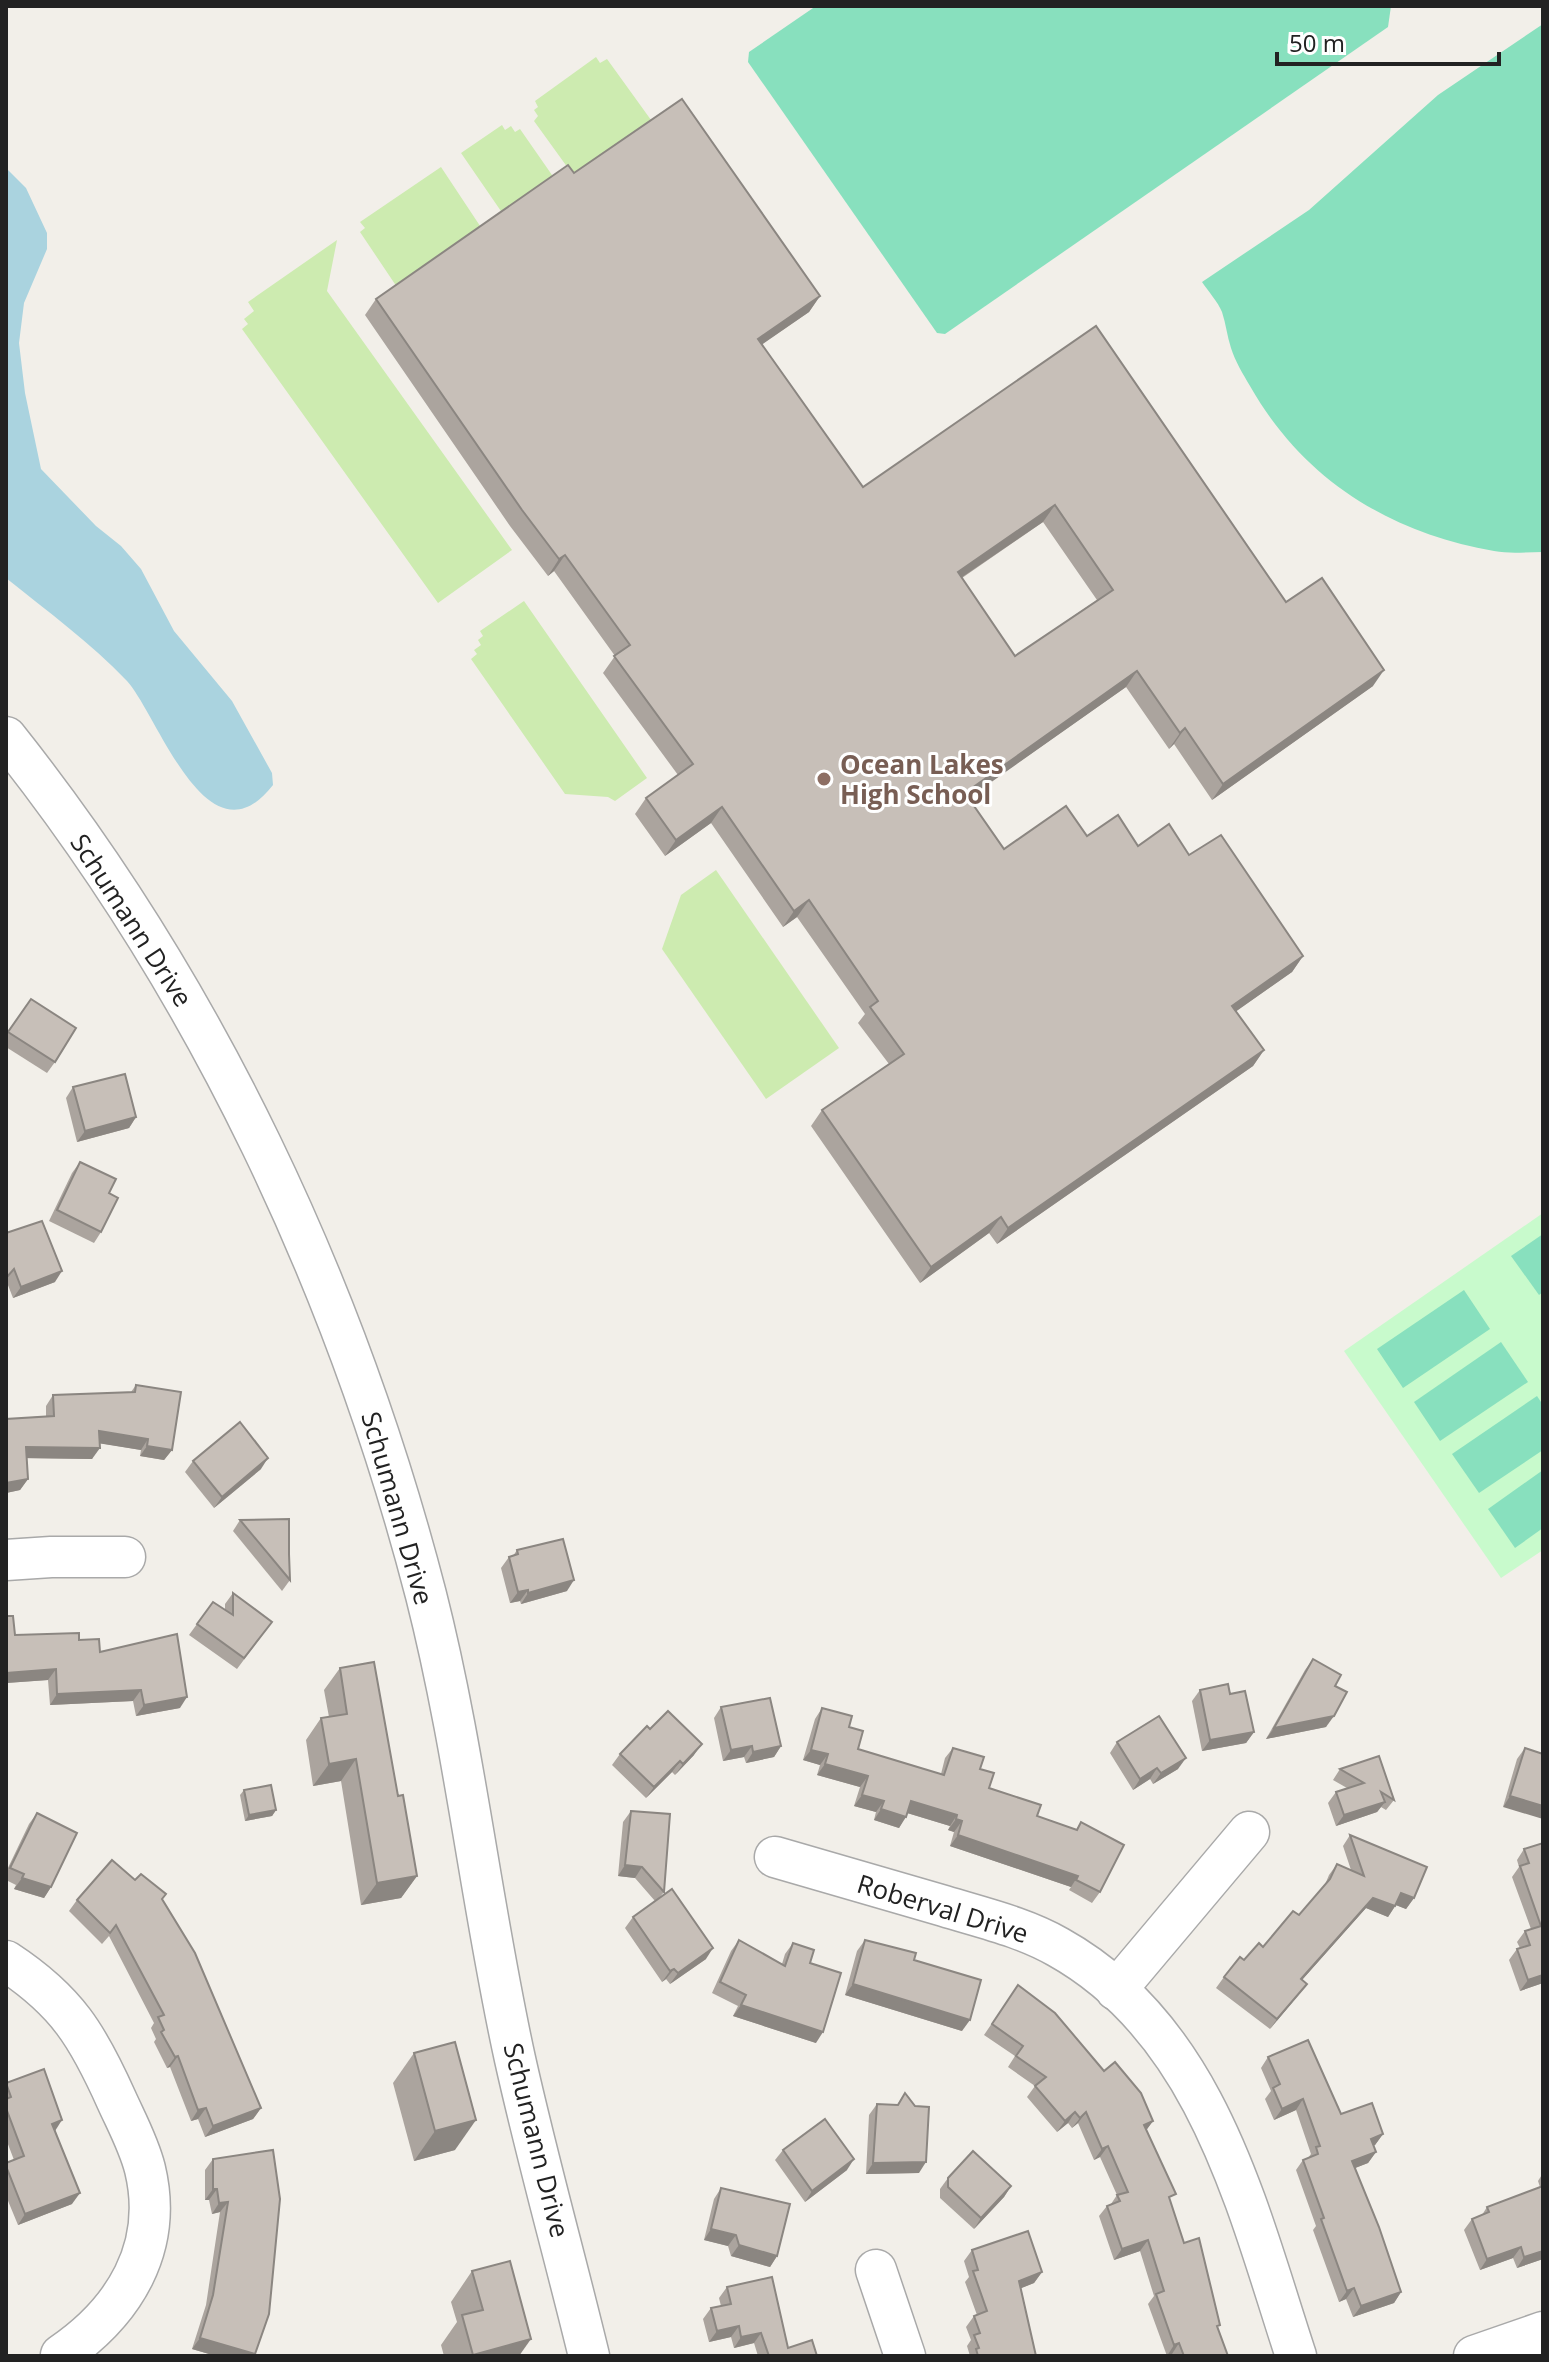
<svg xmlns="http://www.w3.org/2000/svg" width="1549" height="2362" font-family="'Open Sans',sans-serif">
<rect width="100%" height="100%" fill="#f2efe9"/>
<g fill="#cdebb0">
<polygon points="596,57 600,63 607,59 664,138 586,193 534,121 538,116 534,110 538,107 535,101"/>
<polygon points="502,125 505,130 511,126 515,132 520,129 568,198 516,233 461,153"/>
<polygon points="441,167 490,241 409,305 360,232 365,228 360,222"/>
<polygon points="337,240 327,291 512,550 438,603 242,329 248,324 244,319 254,311 248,302"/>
<polygon points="524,601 647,778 615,801 608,797 565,794 471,659 477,654 474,650 481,645 478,640 483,636 480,631"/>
<polygon points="716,870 839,1048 766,1099 662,949 681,895"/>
</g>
<polygon fill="#c8facc" points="1543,1213 1543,1550 1501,1578 1344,1351"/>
<g fill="#88e0be">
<polygon points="816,6 1391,6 1388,27 945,334 937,333 748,62 749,52"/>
<path d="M 1543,24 L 1543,552 C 1527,552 1510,554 1494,551 C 1389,533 1303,479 1250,386 C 1243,374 1235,361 1231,348 C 1227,336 1226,324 1222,312 C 1218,302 1208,291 1202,282 L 1309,210 L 1438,95 Z"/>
<polygon points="1543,1234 1543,1292 1539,1295 1511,1256"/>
<polygon points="1464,1290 1490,1329 1403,1388 1377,1349"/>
<polygon points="1501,1342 1528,1382 1440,1441 1414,1402"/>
<polygon points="1537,1396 1543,1405 1543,1450 1479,1493 1452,1454"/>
<polygon points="1543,1470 1543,1528 1515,1548 1488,1509"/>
</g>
<path fill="#aad3df" d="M 6,168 L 26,188 L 47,233 L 47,249 L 24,303 L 19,343 L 25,393 L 41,469 L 96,526 L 121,546 L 141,569 L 174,631 L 232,701 L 272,773 L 273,785 C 208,869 158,715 127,681 C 91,643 47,611 6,578 Z"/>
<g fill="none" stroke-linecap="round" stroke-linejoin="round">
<defs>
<g id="minor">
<path d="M 6,737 C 206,988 346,1286 426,1595 C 465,1748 481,1905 515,2059 C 537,2158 565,2257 589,2356"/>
<polyline points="6,1560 51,1557 125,1557"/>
<path d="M 775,1857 C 831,1873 888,1890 944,1906 C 983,1918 1023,1927 1058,1947 C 1207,2030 1247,2207 1296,2356"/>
<path d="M 6,1961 C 67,2001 88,2036 117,2101 C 127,2123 139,2145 145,2169 C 164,2248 124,2312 61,2355"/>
<polyline points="1116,1990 1249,1832"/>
<polyline points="876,2270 905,2356"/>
<polyline points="1474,2356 1543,2332"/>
</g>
</defs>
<use href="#minor" stroke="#a9a9a9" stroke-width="43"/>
<use href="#minor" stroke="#fff" stroke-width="40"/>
</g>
<g fill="#aba49e" fill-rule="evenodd">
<path d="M 574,173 L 820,296 L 809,312 L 762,344 L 863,487 L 1096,326 L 1286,602 L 1373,686 L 1212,800 L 1174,744 L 1169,749 L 1126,687 L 968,798 L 1004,849 L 1087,836 L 1189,855 L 1303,956 L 1292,972 L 1236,1011 L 1264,1050 L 1253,1066 L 997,1244 L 989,1233 L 920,1283 L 811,1126 L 822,1110 L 889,1064 L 858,1023 L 865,1014 L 797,917 L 783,927 L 711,823 L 665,856 L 635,814 L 646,798 L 678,775 L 603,673 L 615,656 L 554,571 L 548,576 L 510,526 L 365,315 L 376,299 ZM 1043,522 L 1097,600 L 1015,656 L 962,578 Z"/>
<polygon points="31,999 55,1062 47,1073 6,1047 6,1035"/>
<polygon points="73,1087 136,1117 129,1128 77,1142 66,1098"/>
<polygon points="80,1162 109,1193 101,1232 94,1243 49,1221 72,1173"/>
<polygon points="6,1233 55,1282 13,1298 6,1280"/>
<polygon points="136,1385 172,1450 164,1460 140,1456 141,1450 99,1443 92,1459 26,1458 28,1479 20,1490 6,1493 6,1419 46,1416 46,1406 53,1395 131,1392"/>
<polygon points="193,1461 261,1469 214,1508 185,1472"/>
<polygon points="240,1520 289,1554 290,1580 282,1591 233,1531"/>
<polygon points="517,1550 567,1591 521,1604 520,1601 510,1603 501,1568 509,1557 513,1556"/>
<polygon points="233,1593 272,1622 237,1669 189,1635 213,1602 225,1610 225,1604"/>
<polygon points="6,1616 15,1635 79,1640 100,1652 180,1708 136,1716 133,1701 50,1705 48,1680 6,1683"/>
<polygon points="1313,1659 1335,1686 1326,1727 1266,1739 1305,1670"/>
<polygon points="340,1668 398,1796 417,1876 401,1898 361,1905 341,1781 313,1786 306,1740 321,1718 329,1717 324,1690"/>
<polygon points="1200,1690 1230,1694 1254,1732 1246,1743 1202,1751 1192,1701"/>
<polygon points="721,1707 781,1746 774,1757 746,1763 744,1757 723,1761 714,1718"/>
<polygon points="822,1708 849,1727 858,1749 941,1774 945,1758 953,1748 980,1769 989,1788 1037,1816 1076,1830 1081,1822 1100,1892 1092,1903 1069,1890 1071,1887 950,1846 954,1832 948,1830 950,1826 907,1813 899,1828 874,1820 876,1812 854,1806 860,1787 817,1775 820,1765 803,1760 815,1719"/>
<polygon points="650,1729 694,1755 675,1775 672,1772 646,1798 612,1765 620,1754"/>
<polygon points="1117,1742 1178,1769 1153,1784 1150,1779 1133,1790 1110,1753"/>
<polygon points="1525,1748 1543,1754 1503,1807 1517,1759"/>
<polygon points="1340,1769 1394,1800 1386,1810 1381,1807 1377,1812 1336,1826 1328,1803 1336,1792 1347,1788 1333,1780"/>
<polygon points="244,1790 276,1810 272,1816 245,1821 240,1795"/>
<polygon points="631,1811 664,1892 658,1899 706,1959 670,1984 666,1979 662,1982 625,1928 633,1917 655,1901 635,1878 618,1876 623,1822"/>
<polygon points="37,1813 51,1887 44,1898 14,1889 16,1885 6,1880 6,1872 29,1824"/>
<polygon points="1350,1835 1414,1898 1406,1909 1396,1905 1388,1917 1366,1908 1302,1980 1299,1994 1270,2029 1216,1988 1224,1977 1263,1947 1299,1915 1324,1887 1329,1875 1337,1864 1351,1870 1343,1846"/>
<polygon points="1543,1843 1543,1983 1520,1991 1509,1960 1517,1949 1520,1948 1517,1942 1525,1931 1531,1929 1512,1877 1519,1867 1517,1860 1524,1849"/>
<polygon points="135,1880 162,1900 261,2108 253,2119 205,2137 198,2119 191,2121 170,2067 167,2068 154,2042 156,2039 151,2028 154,2023 109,1936 102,1944 69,1911 77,1900"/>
<polygon points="739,1940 782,1964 785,1954 793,1943 810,1963 816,2043 733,2016 738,2006 712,1993 731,1951"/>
<polygon points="865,1940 914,1960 962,2031 845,1995 857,1951"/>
<polygon points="1018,1985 1153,2121 1146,2130 1184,2243 1228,2356 1172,2356 1172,2354 1167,2356 1148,2304 1154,2296 1140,2251 1114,2260 1099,2216 1107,2206 1111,2204 1117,2195 1100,2157 1094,2160 1078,2123 1072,2128 1068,2123 1057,2132 1027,2097 1035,2086 1008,2067 1015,2056 984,2035"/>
<polygon points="414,2053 455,2150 414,2161 393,2083"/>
<polygon points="1268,2057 1341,2114 1383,2134 1375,2145 1373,2146 1376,2152 1368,2163 1355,2168 1401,2292 1394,2303 1353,2317 1346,2299 1339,2302 1313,2230 1316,2226 1296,2170 1303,2160 1308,2158 1311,2154 1296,2110 1274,2120 1265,2099 1271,2091 1261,2068"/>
<polygon points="6,2083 55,2130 72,2204 18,2225 6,2196 6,2163 14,2160 6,2139"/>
<polygon points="905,2093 919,2173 866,2174 869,2115 877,2104 897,2105"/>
<polygon points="273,2150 255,2354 254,2356 216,2356 192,2349 206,2305 220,2212 212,2214 209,2200 205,2200 205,2170 213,2159"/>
<polygon points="783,2150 847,2170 805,2202 775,2160"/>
<polygon points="1543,2173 1543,2259 1517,2268 1513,2258 1480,2270 1464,2230 1472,2219 1482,2215 1487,2207 1540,2187 1538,2181"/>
<polygon points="948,2178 1011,2186 1004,2197 974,2229 940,2198 940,2189"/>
<polygon points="721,2188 777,2256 770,2267 731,2256 728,2246 704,2240 714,2199"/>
<polygon points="972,2250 1042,2272 1034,2283 1021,2288 1036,2356 970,2356 967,2346 971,2340 966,2327 974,2316 977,2315 965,2282 969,2277 964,2261"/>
<polygon points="472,2271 519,2356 444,2356 441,2345 457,2322 451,2302"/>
<polygon points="727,2287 788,2348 817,2356 758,2356 754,2343 734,2348 731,2337 709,2342 703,2319 711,2308 721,2306 719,2298"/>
</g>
<g fill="#8b8681">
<polygon points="820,296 809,312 747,355 758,339"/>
<polygon points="1055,505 1043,522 946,588 958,572"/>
<polygon points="565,555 554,571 548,576 559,559"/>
<polygon points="1384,670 1373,686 1212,800 1223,784"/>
<polygon points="1137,671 1126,687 953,809 965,793"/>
<polygon points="1185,728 1174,744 1169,749 1180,733"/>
<polygon points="722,807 711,823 665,856 676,840"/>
<polygon points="809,900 797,917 783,927 794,911"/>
<polygon points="1303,956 1292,972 1221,1022 1232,1006"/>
<polygon points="1264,1050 1253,1066 997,1244 1008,1228"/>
<polygon points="136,1117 129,1128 77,1142 85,1131"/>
<polygon points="1001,1217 989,1233 920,1283 931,1267"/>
<polygon points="62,1271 55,1282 13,1298 21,1287"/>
<polygon points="99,1431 148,1439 141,1450 91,1442"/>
<polygon points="147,1446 172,1450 164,1460 140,1456"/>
<polygon points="26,1447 100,1448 92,1459 18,1458"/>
<polygon points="268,1458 261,1469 214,1508 222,1497"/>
<polygon points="28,1479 20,1490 6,1493 6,1483"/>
<polygon points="574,1580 567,1591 521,1604 528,1593"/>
<polygon points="528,1590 520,1601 510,1603 518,1592"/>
<polygon points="56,1669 48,1680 6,1683 6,1673"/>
<polygon points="141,1690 133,1701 50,1705 57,1694"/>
<polygon points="187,1697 180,1708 136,1716 144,1705"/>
<polygon points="1334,1716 1326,1727 1266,1739 1274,1728"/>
<polygon points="1254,1732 1246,1743 1202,1751 1210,1740"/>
<polygon points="702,1744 694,1755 675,1775 683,1764"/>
<polygon points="752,1746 744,1757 723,1761 731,1750"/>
<polygon points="781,1746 774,1757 746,1763 753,1752"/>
<polygon points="811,1750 828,1754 820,1765 803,1760"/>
<polygon points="1186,1758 1178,1769 1153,1784 1161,1773"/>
<polygon points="356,1759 341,1781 313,1786 329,1764"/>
<polygon points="680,1761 672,1772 646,1798 654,1787"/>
<polygon points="825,1764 868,1776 860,1787 817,1775"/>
<polygon points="1157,1768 1150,1779 1133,1790 1140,1779"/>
<polygon points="862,1795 884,1801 876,1812 854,1806"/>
<polygon points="1510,1796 1543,1806 1543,1819 1503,1807"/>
<polygon points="911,1801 957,1815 950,1826 904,1812"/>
<polygon points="1385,1802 1377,1812 1336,1826 1344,1815"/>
<polygon points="881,1809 906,1817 899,1828 874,1820"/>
<polygon points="276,1810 272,1816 245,1821 249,1815"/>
<polygon points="956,1819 962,1821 954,1832 948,1830"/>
<polygon points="958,1835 1078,1876 1071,1887 950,1846"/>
<polygon points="625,1865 642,1867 635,1878 618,1876"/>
<polygon points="417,1876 401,1898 361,1905 377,1883"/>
<polygon points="22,1878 51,1887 44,1898 14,1889"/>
<polygon points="1401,1893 1414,1898 1406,1909 1393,1904"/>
<polygon points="1373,1898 1395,1906 1388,1917 1366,1908 1293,1990 1301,1979"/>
<polygon points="713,1948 706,1959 670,1984 678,1973"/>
<polygon points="674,1969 666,1979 662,1982 670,1971"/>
<polygon points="1543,1975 1543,1983 1520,1991 1528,1980"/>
<polygon points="853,1984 970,2020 962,2031 845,1995"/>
<polygon points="1307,1984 1299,1994 1270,2029 1277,2019"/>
<polygon points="741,2005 823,2032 816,2043 733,2016"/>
<polygon points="178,2056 170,2067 167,2068 175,2057"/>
<polygon points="1303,2099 1296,2110 1274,2120 1282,2109"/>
<polygon points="206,2108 198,2119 191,2121 198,2110"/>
<polygon points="261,2108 253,2119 205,2137 213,2126"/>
<polygon points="1075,2112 1068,2123 1057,2132 1065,2121"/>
<polygon points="1086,2112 1078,2123 1072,2128 1080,2118"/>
<polygon points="62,2120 55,2131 52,2124"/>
<polygon points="476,2120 455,2150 414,2161 435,2131"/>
<polygon points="1153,2121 1145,2132 1144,2125"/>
<polygon points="1383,2134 1375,2145 1363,2150 1371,2139"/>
<polygon points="1108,2146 1100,2157 1094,2160 1102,2149"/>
<polygon points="1376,2152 1368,2163 1345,2172 1352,2161"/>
<polygon points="854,2159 847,2170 805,2202 812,2191"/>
<polygon points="926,2162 919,2173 866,2174 873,2163"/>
<polygon points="1011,2186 1004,2197 974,2229 981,2218"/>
<polygon points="213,2189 217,2189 209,2200 205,2200"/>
<polygon points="80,2193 72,2204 18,2225 25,2214"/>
<polygon points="228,2202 220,2212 212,2214 219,2203"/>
<polygon points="711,2229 736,2235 728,2246 704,2240"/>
<polygon points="1148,2240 1140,2251 1114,2260 1122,2249"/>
<polygon points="739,2245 777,2256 770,2267 731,2256"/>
<polygon points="1521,2247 1513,2258 1480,2270 1487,2259"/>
<polygon points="1543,2251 1543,2259 1517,2268 1524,2257"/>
<polygon points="1042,2272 1034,2283 1012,2292 1019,2281"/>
<polygon points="1354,2288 1346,2299 1339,2302 1347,2291"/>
<polygon points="1401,2292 1394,2303 1353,2317 1361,2306"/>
<polygon points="739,2326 731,2337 709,2342 717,2331"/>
<polygon points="761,2333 754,2343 734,2348 741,2337"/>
<polygon points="200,2338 255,2354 254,2356 216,2356 192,2349"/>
<polygon points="531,2339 519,2356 472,2356 473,2355"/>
<polygon points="1179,2343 1172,2354 1167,2356 1174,2345"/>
</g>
<g fill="#c7bfb8" stroke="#8b8681" stroke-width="2" fill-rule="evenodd">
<path d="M 682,99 L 820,296 L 758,339 L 863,487 L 1096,326 L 1286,602 L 1322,578 L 1384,670 L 1223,784 L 1185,728 L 1180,733 L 1137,671 L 965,793 L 1004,849 L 1066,806 L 1087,836 L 1118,815 L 1138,846 L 1169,824 L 1189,855 L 1221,835 L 1303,956 L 1232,1006 L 1264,1050 L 1008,1228 L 1001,1217 L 931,1267 L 822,1110 L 904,1054 L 870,1007 L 878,1001 L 809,900 L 794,911 L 722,807 L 676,840 L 646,798 L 693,764 L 614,656 L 630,645 L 565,555 L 559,559 L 522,510 L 376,299 L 568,165 L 574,173 ZM 1055,505 L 1113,590 L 1015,656 L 958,572 Z"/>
<polygon points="31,999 76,1028 55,1062 8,1032"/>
<polygon points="125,1074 136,1117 85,1131 73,1087"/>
<polygon points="80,1162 116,1179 109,1193 118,1198 101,1232 57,1210"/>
<polygon points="42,1221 62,1271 21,1287 14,1269 6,1278 6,1233"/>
<polygon points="136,1385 181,1392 172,1450 147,1446 148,1439 99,1431 100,1448 26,1447 28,1479 6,1483 6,1419 54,1416 53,1395 135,1392"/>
<polygon points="240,1422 268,1458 222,1497 193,1461"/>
<polygon points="289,1519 289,1554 290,1580 240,1520"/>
<polygon points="563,1539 574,1580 528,1593 528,1590 518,1592 509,1557 518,1554 517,1550"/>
<polygon points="233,1593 272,1622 244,1658 197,1624 213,1602 233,1615"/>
<polygon points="6,1616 13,1616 15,1635 79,1633 79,1640 99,1639 100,1652 177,1634 187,1697 144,1705 141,1690 57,1694 56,1669 6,1673"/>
<polygon points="1313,1659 1341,1675 1335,1686 1347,1692 1334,1716 1274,1728"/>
<polygon points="374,1662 398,1796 403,1795 417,1876 377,1883 356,1759 329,1764 321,1718 347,1714 340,1668"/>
<polygon points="1228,1684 1230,1694 1245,1691 1254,1732 1210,1740 1200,1690"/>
<polygon points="770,1698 781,1746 753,1752 752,1746 731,1750 721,1707"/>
<polygon points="822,1708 852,1716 849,1727 863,1731 858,1749 944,1775 953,1748 984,1757 980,1769 994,1773 989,1788 1041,1805 1037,1816 1077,1830 1081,1822 1124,1845 1100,1892 1076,1880 1078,1876 958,1835 962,1821 956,1819 957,1815 911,1801 906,1817 881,1809 884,1801 862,1795 868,1776 825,1764 828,1754 811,1750"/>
<polygon points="668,1711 702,1744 683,1764 680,1761 654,1787 620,1754 647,1726 650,1729"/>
<polygon points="1159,1716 1186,1758 1161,1773 1157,1768 1140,1779 1117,1742"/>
<polygon points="1525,1748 1543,1754 1543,1806 1510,1796"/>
<polygon points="1379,1756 1394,1800 1381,1792 1385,1802 1344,1815 1336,1792 1364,1783 1340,1769"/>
<polygon points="271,1785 276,1810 249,1815 244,1790"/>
<polygon points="631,1811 670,1814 664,1892 642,1867 625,1865"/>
<polygon points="37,1813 77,1833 51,1887 22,1878 24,1874 10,1868"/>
<polygon points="1350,1835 1427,1867 1414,1898 1401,1893 1395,1906 1373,1898 1301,1979 1307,1984 1277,2019 1224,1977 1240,1957 1244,1960 1259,1943 1263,1947 1293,1911 1299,1915 1330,1879 1337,1864 1364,1876"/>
<polygon points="1543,1843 1543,1975 1528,1980 1517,1949 1530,1945 1525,1931 1541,1926 1520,1866 1529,1863 1524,1849"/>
<polygon points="112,1860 135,1880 141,1874 166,1894 162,1899 195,1953 261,2108 213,2126 206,2108 198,2110 178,2056 175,2057 161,2032 164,2030 158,2017 164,2015 116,1925 110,1933 77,1900"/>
<polygon points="672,1889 713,1948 678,1973 674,1969 670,1971 633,1917"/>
<polygon points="739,1940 785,1966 793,1943 814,1950 810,1963 841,1973 823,2032 741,2005 746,1995 720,1982"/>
<polygon points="865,1940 916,1953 914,1960 981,1980 970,2020 853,1984"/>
<polygon points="1018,1985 1055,2013 1104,2071 1115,2062 1141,2093 1153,2121 1144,2125 1176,2194 1169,2197 1184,2243 1199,2238 1220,2325 1217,2326 1228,2356 1184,2356 1179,2343 1174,2345 1156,2294 1164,2291 1148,2240 1122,2249 1107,2206 1120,2201 1117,2195 1128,2192 1108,2146 1102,2149 1086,2112 1080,2118 1075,2112 1065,2121 1035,2086 1046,2077 1016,2056 1023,2046 992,2024"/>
<polygon points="1308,2040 1341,2114 1372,2103 1383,2134 1371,2139 1376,2152 1352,2161 1379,2227 1401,2292 1361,2306 1354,2288 1347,2291 1321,2219 1324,2218 1303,2160 1318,2154 1316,2147 1320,2146 1303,2099 1282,2109 1273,2088 1280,2084 1268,2057"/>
<polygon points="455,2042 476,2120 435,2131 414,2053"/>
<polygon points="44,2069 62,2120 52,2124 80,2193 25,2214 6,2166 6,2163 24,2156 6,2108 6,2099 11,2097 6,2083"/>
<polygon points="905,2093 915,2106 929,2107 926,2162 873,2163 877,2104 898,2105"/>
<polygon points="825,2119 854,2159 812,2191 783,2150"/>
<polygon points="273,2150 280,2199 269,2314 255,2354 200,2338 213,2295 228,2202 219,2203 217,2189 213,2189 213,2159"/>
<polygon points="973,2151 1011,2186 981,2218 948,2187 948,2178"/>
<polygon points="1543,2186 1543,2251 1524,2257 1521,2247 1487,2259 1472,2219 1489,2212 1487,2207"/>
<polygon points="721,2188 790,2204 777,2256 739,2245 736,2235 711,2229"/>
<polygon points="1028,2231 1042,2272 1019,2281 1036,2356 978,2356 976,2349 979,2348 974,2335 980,2333 974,2316 987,2311 973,2271 978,2270 972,2250"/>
<polygon points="510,2261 531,2339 473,2355 462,2315 483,2310 472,2271"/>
<polygon points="772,2277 788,2348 812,2340 817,2356 769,2356 761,2333 741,2337 739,2326 717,2331 711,2308 731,2304 727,2287"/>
</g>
<circle fill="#8d6e63" stroke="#fff" stroke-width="3" cx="824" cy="779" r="8"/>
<g text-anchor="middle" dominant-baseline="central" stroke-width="6" stroke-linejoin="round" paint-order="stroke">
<g font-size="26" font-weight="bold" fill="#785e54" stroke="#fff" text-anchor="start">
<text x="840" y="764">Ocean Lakes<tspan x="840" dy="30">High School</tspan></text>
</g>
<g font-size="26" fill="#222" stroke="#fff">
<text transform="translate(132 920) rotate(57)">Schumann Drive</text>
<text transform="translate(398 1508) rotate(74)">Schumann Drive</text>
<text transform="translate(943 1908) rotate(17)">Roberval Drive</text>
<text transform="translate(537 2140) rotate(76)">Schumann Drive</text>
</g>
</g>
<rect width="1549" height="2362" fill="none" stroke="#222222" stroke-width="16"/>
<path d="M1277 52v12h222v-12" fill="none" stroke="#222222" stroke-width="4"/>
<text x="1289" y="52" font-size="24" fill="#222222" stroke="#ffffff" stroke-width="6" paint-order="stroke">50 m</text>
</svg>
